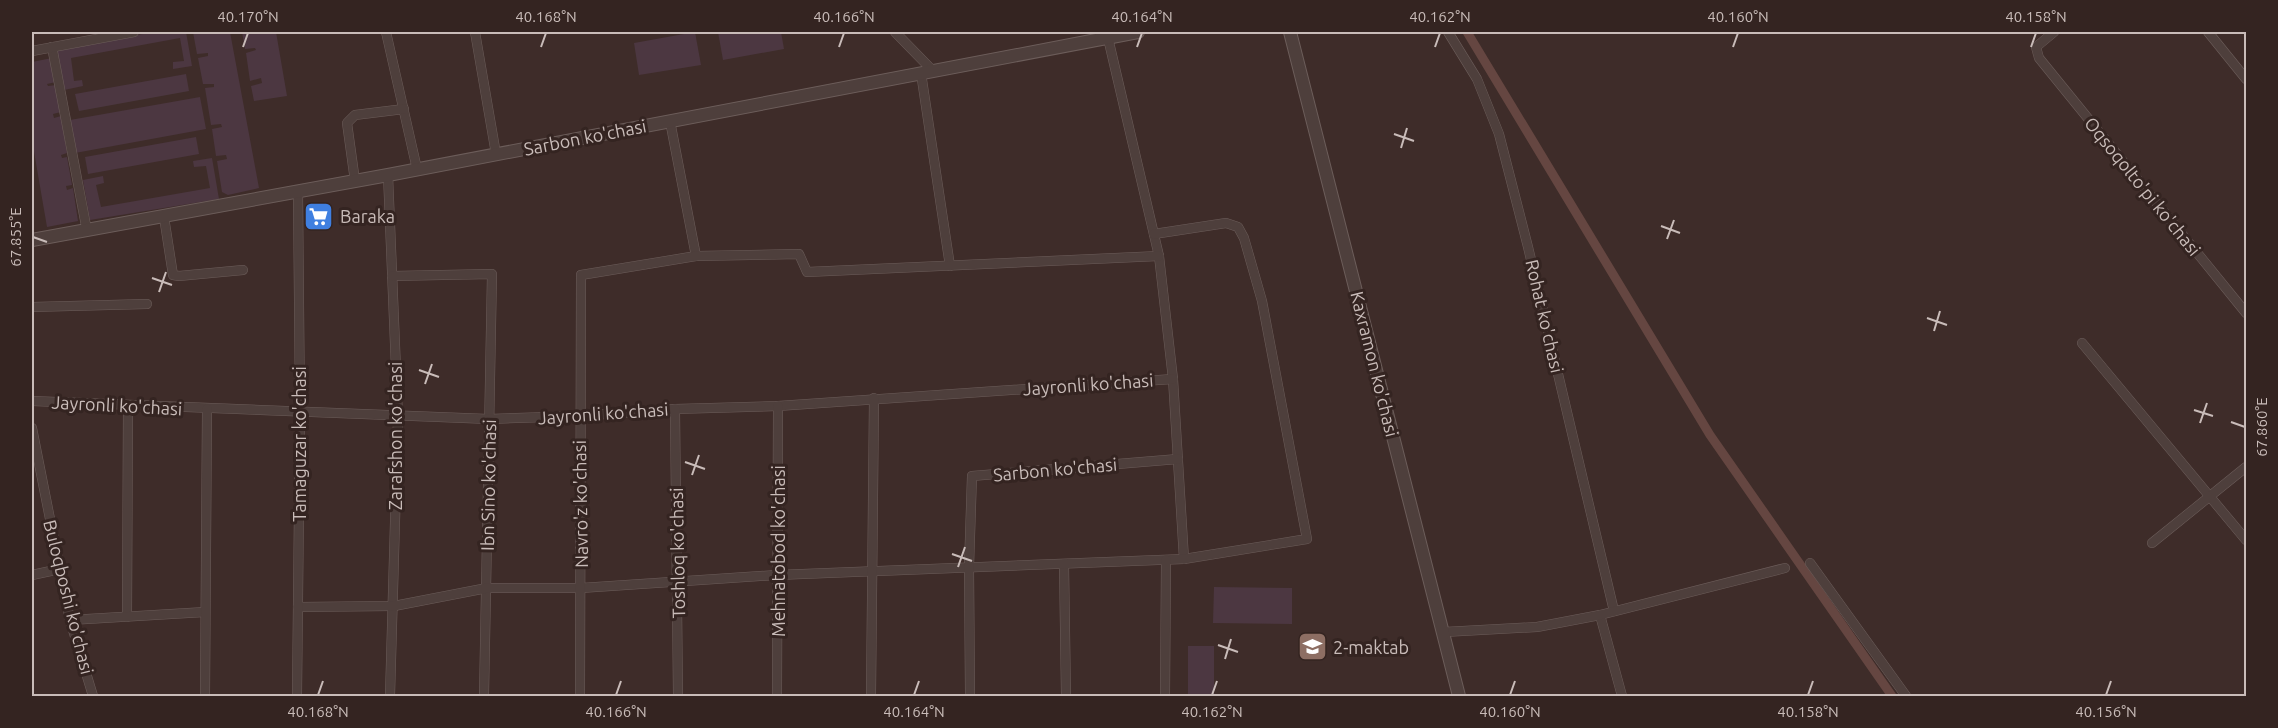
<svg xmlns="http://www.w3.org/2000/svg" width="2278" height="728" font-family="Ubuntu,sans-serif">
<rect width="100%" height="100%" fill="#3e2c29"/>
<g fill="#4c3741">
<polygon points="153,32 186,32 192,66 173,69 173,62 184,61 180,38 71,58 74,81 82,80 83,86 64,90 56,50"/>
<polygon points="193,32 230,32 259,188 228,195 222,192 217,161 227,159 226,155 216,156 212,129 222,127 221,124 211,125 205,88 214,87 214,84 203,84 198,58 208,56 208,53 197,54"/>
<polygon points="242,32 276,32 287,96 254,101 251,86 262,83 261,78 250,81 246,53 256,50 255,48 245,49"/>
<polygon points="695,32 701,65 639,75 634,43"/>
<polygon points="718,32 781,32 784,49 723,60"/>
<polygon points="52,58 56,82 47,84 48,86 57,85 61,112 53,114 54,118 61,116 67,153 61,155 62,158 67,157 72,185 66,186 67,190 73,188 78,221 47,227 32,140 32,62"/>
<polygon points="186,74 189,91 79,111 75,94"/>
<polygon points="200,97 206,129 75,153 70,120"/>
<polygon points="196,137 199,154 88,174 85,157"/>
<polygon points="212,158 219,199 90,220 83,180 103,176 104,183 96,185 101,207 210,188 206,166 194,167 193,161"/>
<polygon points="1214,587 1292,588 1292,624 1213,623"/>
<rect x="1188" y="646" width="26" height="50"/>
</g>
<g fill="none" stroke-linecap="round" stroke-linejoin="round">
<polyline stroke="#654641" stroke-width="9" points="1467,32 1710,435 1892,696"/>
<defs>
<g id="minor">
<polyline points="386,32 417,169"/>
<polyline points="475,32 496,154"/>
<polyline points="895,32 933,71"/>
<polyline points="1448,32 1477,79 1499,134 1528,247 1614,611"/>
<polyline points="2054,32 2036,47 2039,58 2246,313"/>
<polyline points="2208,32 2246,79"/>
<polyline points="1108,38 1159,256 1173,379 1184,559"/>
<polyline points="52,47 87,231"/>
<polyline points="32,51 134,32"/>
<polyline points="921,73 950,266"/>
<polyline points="670,121 696,256"/>
<polyline points="388,175 398,417 390,696"/>
<polyline points="355,181 347,123 355,115 404,109"/>
<polyline points="164,217 173,275 179,276 243,270"/>
<polyline points="392,276 492,274 484,696"/>
<polyline points="32,307 147,304"/>
<polyline points="2082,343 2246,540"/>
<polyline points="32,401 489,419 579,416 675,409 778,406 1173,379"/>
<polyline points="675,409 678,696"/>
<polyline points="32,428 70,620 93,696"/>
<polyline points="2152,543 2246,467"/>
<polyline points="1810,563 1906,696"/>
<polyline points="1064,564 1066,696"/>
<polyline points="32,575 60,569"/>
<polyline points="298,607 394,606 487,588 581,588 777,575 1184,559 1307,539 1262,301 1244,238 1238,227 1226,223 1154,234"/>
<polyline points="1600,615 1622,696"/>
<polyline points="127,617 128,405"/>
<polyline points="70,620 205,612"/>
<polyline points="1444,632 1537,627 1600,615 1785,568"/>
<polyline points="205,696 207,409"/>
<polyline points="297,696 300,412 298,191"/>
<polyline points="580,696 581,275 696,256 799,254 807,272 1159,256"/>
<polyline points="777,696 778,406"/>
<polyline points="871,696 874,398"/>
<polyline points="970,696 969,567 972,476 1178,459"/>
<polyline points="1165,696 1166,560"/>
</g>
<g id="tertiary">
<polyline points="1290,32 1459,696"/>
<polyline points="32,240 388,175 1138,32"/>
</g>
</defs>
<use href="#minor" stroke="#6c5d5a" stroke-width="10"/>
<use href="#tertiary" stroke="#6c5d5a" stroke-width="14"/>
<use href="#minor" stroke="#4e3f3c" stroke-width="9"/>
<use href="#tertiary" stroke="#4e3f3c" stroke-width="12"/>
</g>
<path fill="none" stroke="#c9bcb9" stroke-width="2" d="M 243,47 L 248,33M 541,47 L 546,33M 839,47 L 844,33M 1137,47 L 1142,33M 1435,47 L 1440,33M 1733,47 L 1738,33M 2031,47 L 2036,33M 1394,134 L 1414,141M 1401,148 L 1407,128M 1661,226 L 1680,233M 33,237 L 47,242M 1667,239 L 1674,220M 152,278 L 172,285M 159,292 L 166,272M 1927,318 L 1947,325M 1934,331 L 1940,311M 419,370 L 439,377M 425,384 L 432,364M 2194,410 L 2213,416M 2231,422 L 2245,427M 2200,423 L 2207,403M 685,462 L 705,469M 692,475 L 699,455M 952,554 L 972,561M 958,567 L 965,547M 1218,645 L 1238,652M 1225,659 L 1231,639M 318,695 L 323,681M 616,695 L 621,681M 914,695 L 919,681M 1212,695 L 1217,681M 1510,695 L 1515,681M 1808,695 L 1813,681M 2106,695 L 2111,681"/>
<defs>
<symbol id="supermarket-square" viewBox="-11 -11 22 22"><rect x="-9" y="-9" width="18" height="18" rx="4" fill="#3f7fe0" stroke="#342421"/><path d="M-6-5.5h2.5l.6 2H6L4.5 2H-2.5L-4.4-4H-6ZM-1.5 3.2a1.3 1.3 0 1 0 .1 0ZM3 3.2a1.3 1.3 0 1 0 .1 0Z" fill="#fff"/></symbol>
<symbol id="school-square" viewBox="-11 -11 22 22"><rect x="-9" y="-9" width="18" height="18" rx="4" fill="#8d6e63" stroke="#342421"/><path d="M0-5L7-2L0 1L-7-2ZM-4 1L0 2.5L4 1V4Q0 6-4 4Z" fill="#fff"/></symbol>
</defs>
<g fill-rule="evenodd">
<use href="#supermarket-square" x="302" y="200" width="33" height="33"/>
<use href="#school-square" x="1296" y="630" width="33" height="33"/>
</g>
<g text-anchor="middle" dominant-baseline="central" stroke-width="6" stroke-linejoin="round" paint-order="stroke">
<g font-size="18" fill="#c9bcb9" stroke="#342421">
<text transform="translate(585 137) rotate(-11)">Sarbon ko'chasi</text>
<text transform="translate(2143 186) rotate(51)">Oqsoqolto'pi ko'chasi</text>
<text transform="translate(1545 316) rotate(77)">Rohat ko'chasi</text>
<text transform="translate(1375 364) rotate(76)">Kaxramon ko'chasi</text>
<text transform="translate(1088 384) rotate(-4)">Jayronli ko'chasi</text>
<text transform="translate(117 405) rotate(3)">Jayronli ko'chasi</text>
<text transform="translate(603 413) rotate(-4)">Jayronli ko'chasi</text>
<text transform="translate(395 436) rotate(-90)">Zarafshon ko'chasi</text>
<text transform="translate(299 444) rotate(-90)">Tamaguzar ko'chasi</text>
<text transform="translate(1055 469) rotate(-5)">Sarbon ko'chasi</text>
<text transform="translate(488 485) rotate(-89)">Ibn Sino ko'chasi</text>
<text transform="translate(580 504) rotate(-91)">Navro'z ko'chasi</text>
<text transform="translate(778 551) rotate(-90)">Mehnatobod ko'chasi</text>
<text transform="translate(677 553) rotate(-91)">Toshloq ko'chasi</text>
<text transform="translate(69 597) rotate(76)">Buloqboshi ko'chasi</text>
</g>
<g font-size="18" fill="#c9bcb9" stroke="#342421" text-anchor="start">
<text x="340" y="216">Baraka</text>
<text x="1333" y="647">2-maktab</text>
</g>
</g>
<rect width="2278" height="728" fill="none" stroke="#342421" stroke-width="66"/>
<rect x="33" y="33" width="2212" height="662" fill="none" stroke="#c9bcb9" stroke-width="2"/>
<g font-size="15" text-anchor="middle" fill="#c9bcb9">
<text x="248" y="22">40.170°N</text>
<text x="546" y="22">40.168°N</text>
<text x="844" y="22">40.166°N</text>
<text x="1142" y="22">40.164°N</text>
<text x="1440" y="22">40.162°N</text>
<text x="1738" y="22">40.160°N</text>
<text x="2036" y="22">40.158°N</text>
<text transform="translate(16 237) rotate(-90)" y="5">67.855°E</text>
<text transform="translate(2262 427) rotate(-90)" y="5">67.860°E</text>
<text x="318" y="717">40.168°N</text>
<text x="616" y="717">40.166°N</text>
<text x="914" y="717">40.164°N</text>
<text x="1212" y="717">40.162°N</text>
<text x="1510" y="717">40.160°N</text>
<text x="1808" y="717">40.158°N</text>
<text x="2106" y="717">40.156°N</text>
</g>
</svg>
